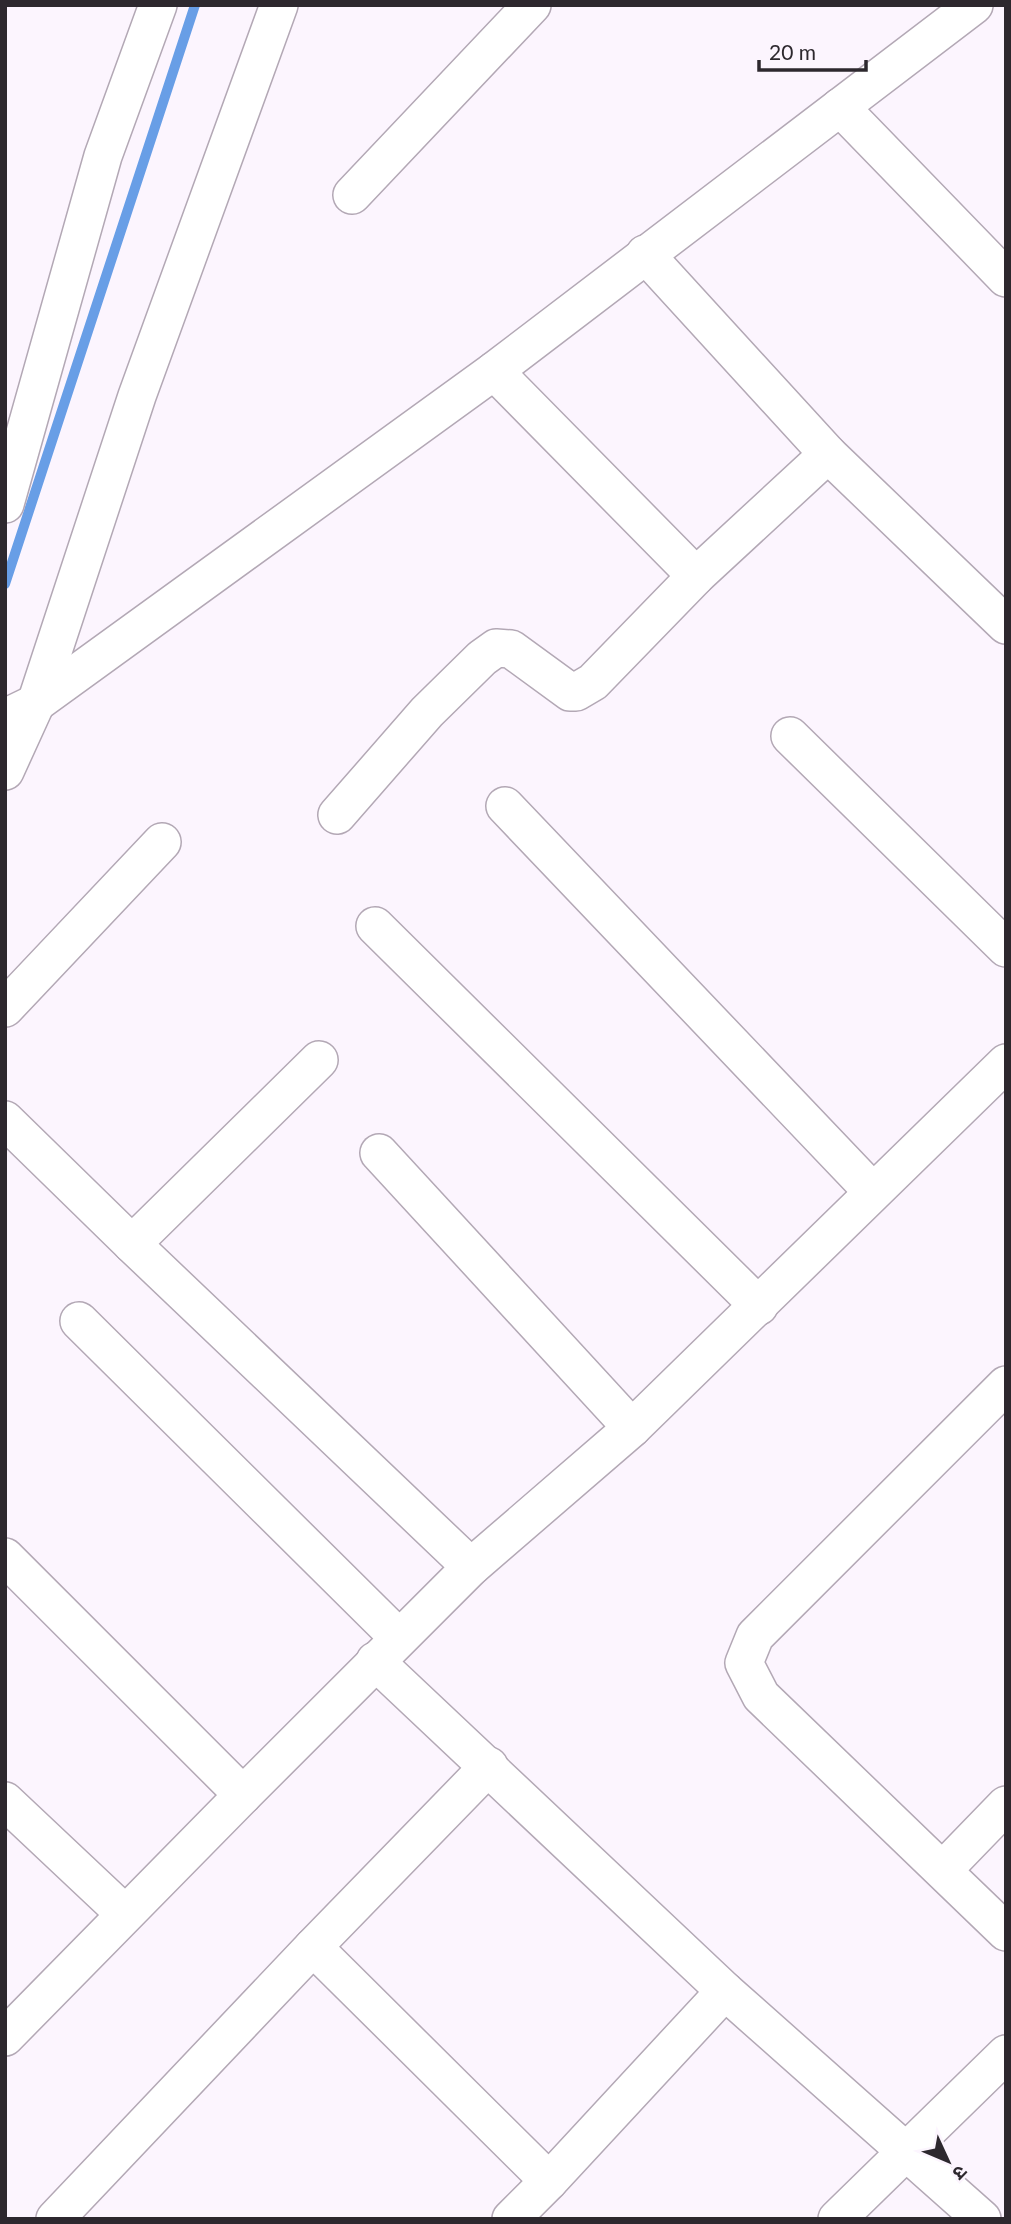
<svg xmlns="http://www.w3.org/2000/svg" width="1011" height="2224" font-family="Lato,'Noto Sans Devanagari',sans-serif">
<rect width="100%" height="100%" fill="#fcf5fe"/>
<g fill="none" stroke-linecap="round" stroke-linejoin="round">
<polyline stroke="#689ee6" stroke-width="10" points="5,584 195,5"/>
<defs>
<g id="street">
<polyline points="840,107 1006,278"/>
<polyline points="352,195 532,5"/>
<polyline points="645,254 828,454 1006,625"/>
<polyline points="494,371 696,576"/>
<polyline points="5,504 103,156 158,5"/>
<polyline points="5,718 36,703 494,371 974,5"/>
<polyline points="790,736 1006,948"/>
<polyline points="5,771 36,703 137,396 279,5"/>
<polyline points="505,806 873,1192"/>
<polyline points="337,815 427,712 482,658 496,648 511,649 570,692 576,692 593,682 696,576 828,454"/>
<polyline points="375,926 759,1306"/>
<polyline points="5,1008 162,842"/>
<polyline points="5,1120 132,1244 319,1060"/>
<polyline points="379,1153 632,1428"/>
<polyline points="132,1244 471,1567"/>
<polyline points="79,1321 399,1638"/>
<polyline points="1006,1385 755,1636 744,1663 761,1696 1006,1932"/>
<polyline points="5,1557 243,1795"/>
<polyline points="375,1661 725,1991 982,2219"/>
<polyline points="5,1801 125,1914"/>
<polyline points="943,1870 1006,1805"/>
<polyline points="313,1947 549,2181"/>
<polyline points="5,2037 243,1795 471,1567 632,1428 1006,1063"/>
<polyline points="55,2219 313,1947 489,1766"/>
<polyline points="511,2219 549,2181 725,1991"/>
<polyline points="837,2219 1006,2054"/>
</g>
</defs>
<use href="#street" stroke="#b3a8b5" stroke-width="40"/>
<use href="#street" stroke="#fff" stroke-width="37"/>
</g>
<rect width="1011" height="2224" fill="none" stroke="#2d282e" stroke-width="14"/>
<g transform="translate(948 2161) rotate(134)" stroke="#fcf5fe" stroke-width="5" paint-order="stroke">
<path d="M0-5L12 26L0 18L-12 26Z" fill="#2d282e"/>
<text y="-10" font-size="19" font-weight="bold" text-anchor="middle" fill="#2d282e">उ</text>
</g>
<path d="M759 60v10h107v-10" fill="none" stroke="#2d282e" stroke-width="3.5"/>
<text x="769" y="60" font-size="21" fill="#2d282e" stroke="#fcf5fe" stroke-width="5" paint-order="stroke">20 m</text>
</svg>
